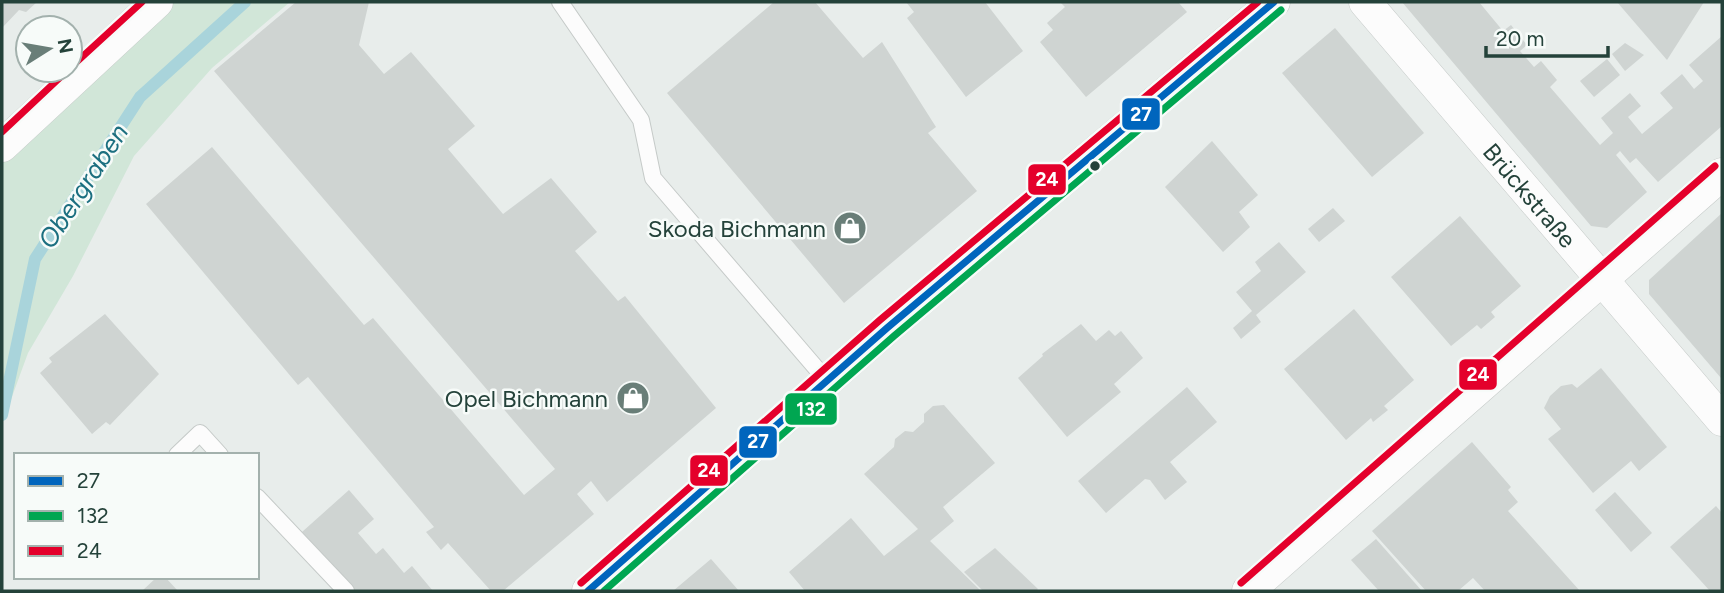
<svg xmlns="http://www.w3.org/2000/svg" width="1724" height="593" font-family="Figtree,sans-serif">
<rect width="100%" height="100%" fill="#e8edeb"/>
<polygon fill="#d1e6d8" points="157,2 290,2 212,68 134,156 73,276 28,353 2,424 2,149"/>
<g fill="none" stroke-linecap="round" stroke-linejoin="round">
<polyline stroke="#a9d4db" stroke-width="12" points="2,415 35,259 140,97 245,2"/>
</g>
<g fill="#cfd4d2">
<polygon points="2,2 37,2 26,12 19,10 2,28"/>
<polygon points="296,2 369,2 359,45 384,74 411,52 475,126 448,149 503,214 551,178 597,232 575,251 618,301 625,296 716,408 607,502 591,481 577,494 594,514 503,591 491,591 448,543 441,550 426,532 434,527 308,377 298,385 146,204 212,147 364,325 373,318 524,495 555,469 214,71"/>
<polygon points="774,2 815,2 863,58 882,42 936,127 928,133 977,191 844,303 667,93"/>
<polygon points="906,2 985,2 1023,51 966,97 907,18 914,12"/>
<polygon points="1060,2 1178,2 1187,12 1086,97 1040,42 1053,30 1047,23 1065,7"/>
<polygon points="1402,2 1479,2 1503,31 1511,25 1527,45 1520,51 1534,67 1541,61 1557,80 1550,87 1600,145 1613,133 1601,118 1630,93 1641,106 1628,117 1642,134 1673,108 1660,93 1682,74 1694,89 1703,81 1689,65 1722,36 1722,126 1658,182 1636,158 1630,163 1620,151 1616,155 1647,192 1607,228 1591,226"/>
<polygon points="1617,2 1704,2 1667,60"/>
<polygon points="1335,28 1424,133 1372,177 1282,73"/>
<polygon points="1625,43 1644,55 1625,71 1612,54"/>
<polygon points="1607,59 1620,75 1594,97 1580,81"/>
<polygon points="1212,141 1258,195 1239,212 1250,227 1223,252 1165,187"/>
<polygon points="1333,208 1345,221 1319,242 1308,229"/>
<polygon points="1722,213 1720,280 1721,378 1649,294 1649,280"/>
<polygon points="1460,216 1521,286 1491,312 1495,317 1481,329 1477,325 1451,346 1391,277"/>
<polygon points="1279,242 1306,272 1256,315 1261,322 1241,339 1233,328 1252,311 1236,292 1261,271 1255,262"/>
<polygon points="1354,309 1414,380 1384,406 1388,410 1373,422 1371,418 1346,440 1284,369"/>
<polygon points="105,314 159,374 110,425 106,422 92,434 40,373 52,362 49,358"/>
<polygon points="1081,324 1096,341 1109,330 1115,336 1121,331 1143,358 1114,384 1121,392 1067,437 1018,378 1043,356 1042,354"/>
<polygon points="1601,368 1667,447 1639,471 1631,461 1593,493 1548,439 1561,429 1544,408 1550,396 1561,386 1572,384 1577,388"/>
<polygon points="1187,387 1217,422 1170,462 1187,482 1165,500 1150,480 1145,479 1106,513 1078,481"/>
<polygon points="944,405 995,463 943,507 954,521 930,541 981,591 805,591 789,572 851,518 884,556 918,529 864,474 894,447 895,439 905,431 913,432 924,422 924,414 933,406"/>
<polygon points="1472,442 1511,487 1508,490 1518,502 1508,511 1580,591 1485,591 1473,578 1458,591 1426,591 1372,531"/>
<polygon points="349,490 374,519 358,533 376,554 383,548 404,573 412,566 433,591 356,591 302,532"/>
<polygon points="1615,492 1652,533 1631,552 1595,510"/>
<polygon points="1716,506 1722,513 1722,591 1710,591 1670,547"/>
<polygon points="1376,539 1422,591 1379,591 1351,560"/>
<polygon points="995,548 1038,589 1036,591 983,591 964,572"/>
<polygon points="711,559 739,591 673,591"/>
<polygon points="157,577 165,577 178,591 142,591"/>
</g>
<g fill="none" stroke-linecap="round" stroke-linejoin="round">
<defs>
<g id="service">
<polyline points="560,2 641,120 653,178 828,382"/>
<polyline points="177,455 200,433 220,455"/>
<polyline points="257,497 346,591"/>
</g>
<g id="minor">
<path id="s1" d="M 1365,2 L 1722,420"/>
<polyline points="2,146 157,2"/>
<polyline points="588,591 887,328 1274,2"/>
<polyline points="1248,591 1722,174"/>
</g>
</defs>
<use href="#service" stroke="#c5cac8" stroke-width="18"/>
<use href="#minor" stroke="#c5cac8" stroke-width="33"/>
<use href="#service" stroke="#fcfcfc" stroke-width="16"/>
<use href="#minor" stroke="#fcfcfc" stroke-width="32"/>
<defs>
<polyline id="bus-1" points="588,591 887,328 1274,2"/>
<polyline id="bus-2" points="604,591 894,336 1281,10"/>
<g id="bus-3">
<polyline points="70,68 142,2"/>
<polyline points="2,132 68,70"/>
<polyline points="581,583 880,320 1258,2"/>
<polyline points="1241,583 1715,166"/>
</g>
</defs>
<use href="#bus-1" stroke="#f7fbf9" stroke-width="12"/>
<use href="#bus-2" stroke="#f7fbf9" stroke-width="12"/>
<use href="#bus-3" stroke="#f7fbf9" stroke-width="12"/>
<use href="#bus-1" stroke="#0065bd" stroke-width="7"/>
<use href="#bus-2" stroke="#00a651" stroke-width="7"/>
<use href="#bus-3" stroke="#e4002b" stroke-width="7"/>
</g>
<defs>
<symbol id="shop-disc" viewBox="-11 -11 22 22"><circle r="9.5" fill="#697e78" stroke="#f7fbf9"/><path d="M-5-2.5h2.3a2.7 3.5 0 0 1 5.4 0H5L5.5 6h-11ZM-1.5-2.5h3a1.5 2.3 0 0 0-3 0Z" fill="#fff"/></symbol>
</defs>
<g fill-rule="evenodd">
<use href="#shop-disc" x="831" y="209" width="38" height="38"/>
<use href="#shop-disc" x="614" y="379" width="38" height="38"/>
</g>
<circle fill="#24423a" stroke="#f7fbf9" stroke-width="2.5" cx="1095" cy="166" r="6"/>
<g text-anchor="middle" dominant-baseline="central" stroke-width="5" stroke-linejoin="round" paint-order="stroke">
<g font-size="24" fill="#24423a" stroke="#f7fbf9">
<text stroke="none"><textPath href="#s1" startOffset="254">Brückstraße</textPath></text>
</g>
<g font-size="24" fill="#24423a" stroke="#f7fbf9" text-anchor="end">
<text x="826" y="228">Skoda Bichmann</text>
<text x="608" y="398">Opel Bichmann</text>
</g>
<g font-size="26" font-style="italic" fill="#1c6f80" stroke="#f7fbf9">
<text transform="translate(83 186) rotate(-57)">Obergraben</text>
</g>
</g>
<g stroke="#f7fbf9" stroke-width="2.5">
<rect x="1121" y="97" width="40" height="34" rx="7" fill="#0065bd"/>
<rect x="1027" y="163" width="40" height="33" rx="7" fill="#e4002b"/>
<rect x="1458" y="358" width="40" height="33" rx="7" fill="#e4002b"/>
<rect x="784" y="392" width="54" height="34" rx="7" fill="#00a651"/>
<rect x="738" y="425" width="40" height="34" rx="7" fill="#0065bd"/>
<rect x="689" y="454" width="40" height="33" rx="7" fill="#e4002b"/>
</g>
<g font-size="19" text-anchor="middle" font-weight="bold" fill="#fff">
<text x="1141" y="121">27</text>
<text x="1047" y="186">24</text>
<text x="1478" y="381">24</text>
<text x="811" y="416">132</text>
<text x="758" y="448">27</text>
<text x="709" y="477">24</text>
</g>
<rect width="1724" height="593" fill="none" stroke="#24423a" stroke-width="7"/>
<rect x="14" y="453" width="245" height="126" fill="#f7fbf9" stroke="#a3b1ad" stroke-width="2"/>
<rect x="28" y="476" width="35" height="10" fill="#0065bd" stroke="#a3b1ad" stroke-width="2"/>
<text x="77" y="488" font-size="21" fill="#24423a">27</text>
<rect x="28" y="511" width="35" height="10" fill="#00a651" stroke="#a3b1ad" stroke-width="2"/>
<text x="77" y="523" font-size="21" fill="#24423a">132</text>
<rect x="28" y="546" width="35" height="10" fill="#e4002b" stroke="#a3b1ad" stroke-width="2"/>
<text x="77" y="558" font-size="21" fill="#24423a">24</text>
<g transform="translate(49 49) rotate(79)"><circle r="33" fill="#f7fbf9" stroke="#a3b1ad" stroke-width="2"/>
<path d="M0-5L12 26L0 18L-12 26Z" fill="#697e78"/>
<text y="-10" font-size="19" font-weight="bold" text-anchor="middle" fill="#24423a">N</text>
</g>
<path d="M1486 46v10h122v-10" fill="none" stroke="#24423a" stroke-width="3.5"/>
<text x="1496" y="46" font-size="21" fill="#24423a" stroke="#f7fbf9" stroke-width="5" paint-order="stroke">20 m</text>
</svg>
